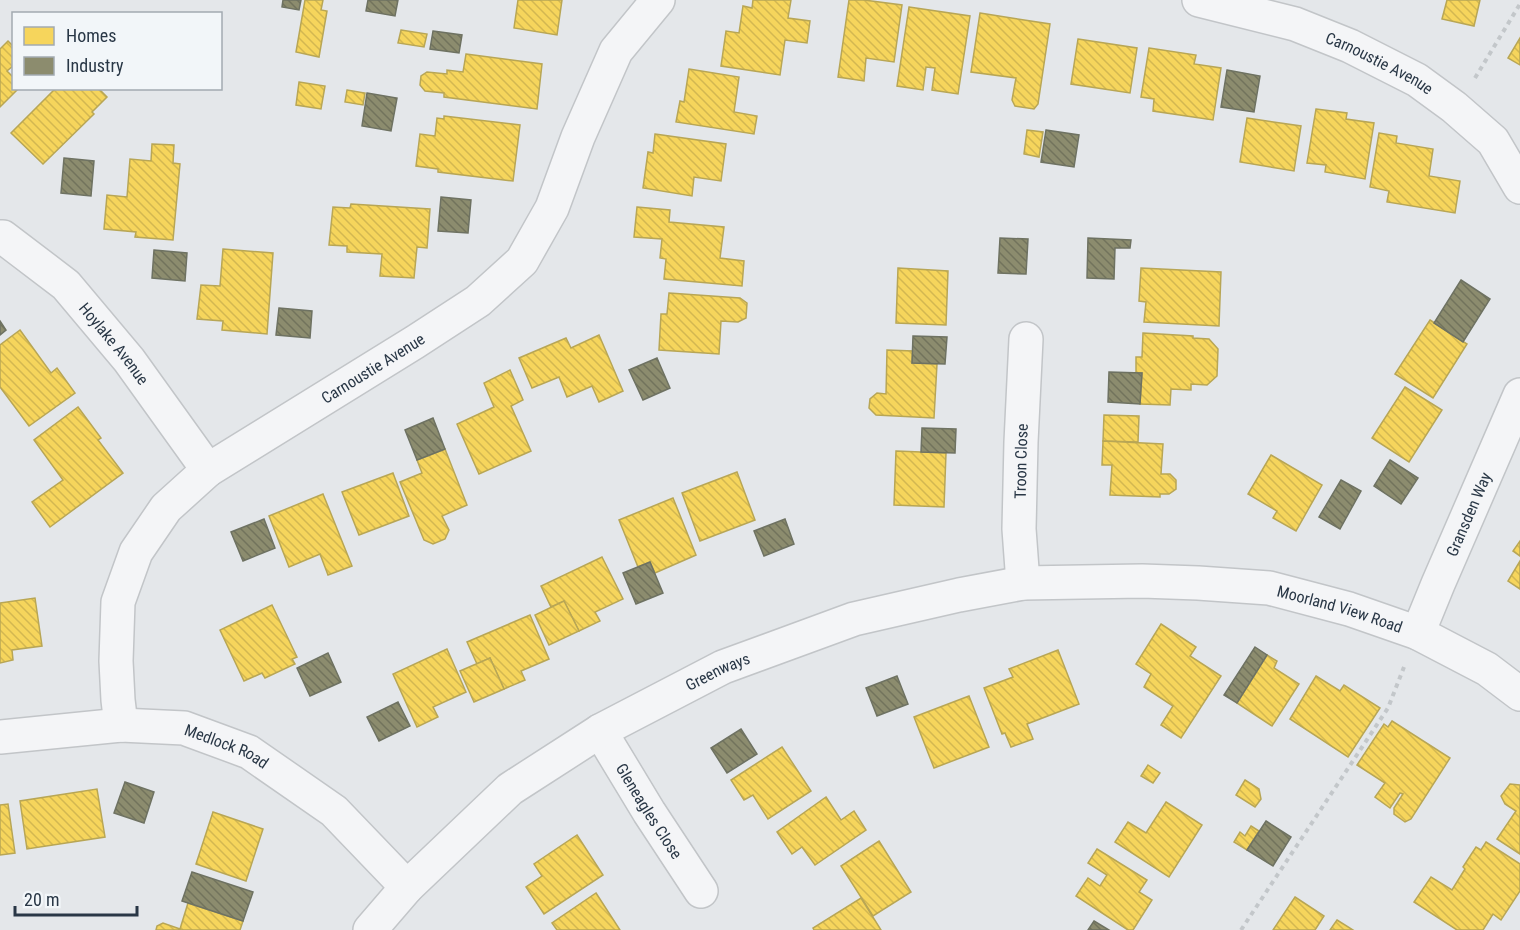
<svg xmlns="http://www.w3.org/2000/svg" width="1520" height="930" font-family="'Roboto Condensed',sans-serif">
<defs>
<pattern id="homes-back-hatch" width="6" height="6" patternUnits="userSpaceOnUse" patternTransform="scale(1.5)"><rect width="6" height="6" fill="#f6d55c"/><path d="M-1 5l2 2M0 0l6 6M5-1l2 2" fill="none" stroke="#d3b751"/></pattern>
<pattern id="industry-back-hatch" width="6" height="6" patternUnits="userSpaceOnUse" patternTransform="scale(1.5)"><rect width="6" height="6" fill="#8c8c6e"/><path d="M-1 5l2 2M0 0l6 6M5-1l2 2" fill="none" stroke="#72735c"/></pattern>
</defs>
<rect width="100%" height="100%" fill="#e4e7ea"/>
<g fill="url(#homes-back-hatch)" stroke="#b8a655" stroke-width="1.5">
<polygon points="305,0 323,0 321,10 327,11 319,57 296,52"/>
<polygon points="518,0 562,0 557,35 514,28"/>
<polygon points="753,0 791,0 788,18 810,21 807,43 785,40 780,75 721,66 726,31 739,33 743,6 752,8"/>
<polygon points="849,0 864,0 902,5 894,62 866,58 864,81 838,77"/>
<polygon points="1447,0 1480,0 1474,26 1442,19"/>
<polygon points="909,7 970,16 958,94 932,90 935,68 926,67 923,90 897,86"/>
<polygon points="980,13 1050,24 1038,104 1034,109 1015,106 1012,100 1016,78 971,72"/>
<polygon points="401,30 427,34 424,47 398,43"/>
<polygon points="1520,38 1520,65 1508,58"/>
<polygon points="1078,39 1137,48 1130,93 1071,84"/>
<polygon points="8,41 14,47 14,65 7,71 14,78 14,88 19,88 0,107 0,49"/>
<polygon points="1149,48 1196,55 1194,64 1221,68 1213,120 1153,111 1154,99 1141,97"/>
<polygon points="466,54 542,64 537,109 444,97 444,93 425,91 420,85 421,76 427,72 447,74 447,70 463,72"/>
<polygon points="689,69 739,77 734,112 757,116 754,134 676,122 680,101 684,102"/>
<polygon points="299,82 325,86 321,109 296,105"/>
<polygon points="56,88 98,88 107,97 92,112 94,114 43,164 11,133"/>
<polygon points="347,90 365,93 363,105 345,102"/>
<polygon points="1316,109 1347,113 1346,119 1374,123 1365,179 1325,172 1326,165 1307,163"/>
<polygon points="444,116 520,125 513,181 438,172 438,169 416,166 420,134 435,136 437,118 444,119"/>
<polygon points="1247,118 1301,126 1294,171 1240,162"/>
<polygon points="1027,130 1043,132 1039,157 1024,154"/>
<polygon points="1379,133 1397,136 1396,143 1433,149 1429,176 1460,181 1455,213 1387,202 1389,191 1370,187"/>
<polygon points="655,134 726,144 721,181 694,177 692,196 643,188 648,152 653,153"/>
<polygon points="152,144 174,145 173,163 180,164 173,240 135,237 136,232 104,229 107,195 127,197 130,159 151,161"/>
<polygon points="351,204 430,209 427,248 417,247 414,278 380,276 382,254 347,252 347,246 329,245 333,207 350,208"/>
<polygon points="637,207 670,210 669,222 724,227 720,258 744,261 742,286 664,279 666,259 660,258 662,239 634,237"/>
<polygon points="223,249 273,253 267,334 222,330 223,321 197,319 201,285 220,286"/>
<polygon points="898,268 948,271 946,325 896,323"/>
<polygon points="1141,268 1221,272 1219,326 1144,322 1146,302 1139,301"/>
<polygon points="669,293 740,298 747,303 746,318 738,322 721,321 719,354 659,350 661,314 667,314"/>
<polygon points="1430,320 1467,344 1433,398 1395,374"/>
<polygon points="20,330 51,373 57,368 75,393 29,426 0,387 0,345"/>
<polygon points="1143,333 1193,336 1193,338 1209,339 1218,349 1217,376 1207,385 1191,384 1191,390 1171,389 1170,405 1140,404 1142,373 1136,373 1136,357 1142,357"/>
<polygon points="599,335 623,391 599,402 592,386 567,397 559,377 532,388 519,358 566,338 571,348"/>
<polygon points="887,350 913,351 912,363 937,364 934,418 876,415 869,408 870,399 877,393 886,394"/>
<polygon points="510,370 523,400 511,406 531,451 479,474 457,424 494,407 484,383"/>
<polygon points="1405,387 1442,410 1409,462 1372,438"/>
<polygon points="78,407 101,438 98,440 123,473 50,527 32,502 63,480 34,440"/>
<polygon points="1104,415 1139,416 1138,442 1103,441"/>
<polygon points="1103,441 1163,444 1161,474 1170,474 1176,480 1176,489 1169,494 1160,494 1160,497 1110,495 1112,465 1102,465"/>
<polygon points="445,449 467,505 442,516 449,530 445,539 433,544 424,540 400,482 422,473 417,460"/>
<polygon points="896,451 946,453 944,507 894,505"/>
<polygon points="1271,455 1322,485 1296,531 1273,518 1277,511 1248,494"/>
<polygon points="737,472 755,520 700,541 682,493"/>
<polygon points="393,473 409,516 359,535 342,492"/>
<polygon points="323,494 352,566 328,575 320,554 289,567 269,516"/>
<polygon points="673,498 696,555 655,573 650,562 638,567 619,520"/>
<polygon points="1520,541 1520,556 1513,551"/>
<polygon points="602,557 623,599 595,612 600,621 579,631 564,601 551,607 541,586"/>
<polygon points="1520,561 1520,589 1508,581"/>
<polygon points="35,598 42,646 12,650 13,660 0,663 0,603"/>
<polygon points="564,601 579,631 549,645 535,615"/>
<polygon points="272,605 297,657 292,659 295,664 265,678 262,673 244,681 220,630"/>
<polygon points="530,615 549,659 521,671 525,680 504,689 490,658 477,664 467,642"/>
<polygon points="1161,624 1196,647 1190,656 1221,676 1181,738 1161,725 1173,706 1144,687 1151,674 1136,664"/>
<polygon points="447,649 466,692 433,707 438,717 417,727 393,674"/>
<polygon points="1058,650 1079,704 1027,724 1033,739 1011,747 1005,733 1002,734 984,688 1013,677 1009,669"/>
<polygon points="1267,655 1277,661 1274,668 1299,684 1272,726 1237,703"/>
<polygon points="490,658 504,689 474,702 460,671"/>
<polygon points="1316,676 1340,691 1344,685 1380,708 1348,757 1290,719"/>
<polygon points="969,696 989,747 934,768 914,717"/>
<polygon points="1392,721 1450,758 1411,819 1405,822 1394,814 1394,808 1403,794 1400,793 1390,808 1375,797 1385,783 1357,765 1384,724 1388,727"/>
<polygon points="782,747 811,791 768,819 753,795 744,800 731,780"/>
<polygon points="1148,765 1160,773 1153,783 1141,776"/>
<polygon points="1245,780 1259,789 1261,799 1255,807 1236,795"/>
<polygon points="1510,784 1520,785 1520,854 1497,839 1516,811 1505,804 1501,796"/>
<polygon points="97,789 105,837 27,849 20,801"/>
<polygon points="826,797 841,820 854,811 866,830 815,865 802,847 792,854 777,832"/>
<polygon points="1166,802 1202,825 1169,877 1115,842 1128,822 1146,833"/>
<polygon points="8,804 15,853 0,855 0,805"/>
<polygon points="213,812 263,829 246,881 196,864"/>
<polygon points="1251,826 1259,831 1247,850 1234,842 1240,832 1245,836"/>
<polygon points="577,835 603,875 544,914 526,887 542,876 534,864"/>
<polygon points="879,841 911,892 873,916 841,866"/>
<polygon points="1486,842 1520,864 1520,891 1501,920 1493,914 1483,930 1457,930 1414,902 1431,877 1452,890 1465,869 1463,867 1476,847 1481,850"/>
<polygon points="1097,849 1147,880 1139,892 1152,900 1133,930 1128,930 1076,896 1088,878 1100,886 1107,875 1088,863"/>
<polygon points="596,893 620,930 557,930 552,923"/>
<polygon points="1295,897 1324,916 1315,930 1273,930"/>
<polygon points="861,898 881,930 814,930 813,928"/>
<polygon points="188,903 243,921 240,930 156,930 157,926 163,923 180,929"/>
<polygon points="1337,920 1353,930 1330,930"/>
</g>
<g fill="url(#industry-back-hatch)" stroke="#6e7262" stroke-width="1.5">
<polygon points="283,0 301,0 299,10 282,7"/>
<polygon points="368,0 398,0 395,16 366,11"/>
<polygon points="433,31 462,35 459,53 430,49"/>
<polygon points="1227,70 1260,76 1254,112 1221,107"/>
<polygon points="367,93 397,98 391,131 362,126"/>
<polygon points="1046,130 1079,135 1074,167 1041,162"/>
<polygon points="64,158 94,161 91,196 61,193"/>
<polygon points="441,197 471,200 468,233 438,231"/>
<polygon points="1000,238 1028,239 1026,274 998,273"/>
<polygon points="1088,238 1131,240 1130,248 1115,248 1114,279 1087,278"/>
<polygon points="154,250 187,253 185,281 152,278"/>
<polygon points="1461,280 1490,299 1463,342 1434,323"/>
<polygon points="279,308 312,311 310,338 276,335"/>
<polygon points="0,321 6,330 0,335"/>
<polygon points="913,336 947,337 945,364 912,363"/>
<polygon points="657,358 670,388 643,400 629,370"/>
<polygon points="1109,372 1142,373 1140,404 1108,402"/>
<polygon points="433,418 445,449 417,460 405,430"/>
<polygon points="922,428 956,429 955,453 921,452"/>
<polygon points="1390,460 1418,478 1401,504 1374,486"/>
<polygon points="1341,480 1361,491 1340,529 1319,517"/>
<polygon points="264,519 275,548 243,561 231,532"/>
<polygon points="785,519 794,544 764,556 754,531"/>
<polygon points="650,562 663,593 636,604 623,573"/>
<polygon points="1255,647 1267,655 1237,703 1224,695"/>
<polygon points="328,653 341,682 310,696 297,668"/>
<polygon points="897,676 908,704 877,716 866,688"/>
<polygon points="398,702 410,726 379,741 367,717"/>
<polygon points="741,729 757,754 727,773 711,748"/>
<polygon points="125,782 154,792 144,823 114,813"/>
<polygon points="1266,821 1291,837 1273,866 1247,850"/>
<polygon points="192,872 253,892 243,921 182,901"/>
<polygon points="1094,921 1109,930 1088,930"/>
</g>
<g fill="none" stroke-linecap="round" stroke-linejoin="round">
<defs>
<g id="minor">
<path id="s1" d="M 1199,0 L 1295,24 L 1350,46 L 1417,80 L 1454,107 L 1493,141 L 1520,187"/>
<path id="s2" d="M 0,237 L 3,237 L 66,285 L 129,360 L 208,470"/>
<path id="s3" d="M 1023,583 L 1019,529 L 1021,442 L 1026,339"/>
<path id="s4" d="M 1418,633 L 1438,584 L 1520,395"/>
<path id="s5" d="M 121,725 L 118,700 L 116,661 L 118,602 L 136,552 L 166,508 L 208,470 L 415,342 L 478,301 L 522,261 L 552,208 L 578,137 L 616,51 L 658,0"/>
<path id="s6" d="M 600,731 L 649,812 L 701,891"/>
<path id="s7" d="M 0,737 L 121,725 L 184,728 L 249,752 L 334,811 L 407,887"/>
<path id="s8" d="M 370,930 L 407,887 L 510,789 L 600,731 L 723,667 L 854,619 L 959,595 L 1023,583 L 1142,581 L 1198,583 L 1269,588 L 1349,609 L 1418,633 L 1487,669 L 1520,694"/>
</g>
</defs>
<use href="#minor" stroke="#c2c5c8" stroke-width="36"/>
<g stroke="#c3c7ca" stroke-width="4" stroke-dasharray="4.5 4.5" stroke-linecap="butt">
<polyline points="1475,78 1520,4"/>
<polyline points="1241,930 1388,708 1404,667"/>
</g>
<use href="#minor" stroke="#f4f5f7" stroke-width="33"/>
</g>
<g text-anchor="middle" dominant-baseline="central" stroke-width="6" stroke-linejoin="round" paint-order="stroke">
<g font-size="16" fill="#293746" stroke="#f2f6f9">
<text stroke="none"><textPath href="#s1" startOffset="192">Carnoustie Avenue</textPath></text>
<text stroke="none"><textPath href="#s2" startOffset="158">Hoylake Avenue</textPath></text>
<text stroke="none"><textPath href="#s5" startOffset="480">Carnoustie Avenue</textPath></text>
<text stroke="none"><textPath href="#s3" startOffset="122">Troon Close</textPath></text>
<text stroke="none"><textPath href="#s4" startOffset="129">Gransden Way</textPath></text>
<text stroke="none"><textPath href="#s8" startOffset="1077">Moorland View Road</textPath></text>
<text stroke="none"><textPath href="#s8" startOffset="438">Greenways</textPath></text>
<text stroke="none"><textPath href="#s7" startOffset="231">Medlock Road</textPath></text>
<text stroke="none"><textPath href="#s6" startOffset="94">Gleneagles Close</textPath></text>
</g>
</g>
<rect x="12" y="12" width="210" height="78" fill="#f2f6f9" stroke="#a2aab1" stroke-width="1.5"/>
<rect x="24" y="27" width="30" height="18" fill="#f6d55c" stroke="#a2aab1" stroke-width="1.5"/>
<text x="66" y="42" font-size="18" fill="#293746">Homes</text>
<rect x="24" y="57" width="30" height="18" fill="#8c8c6e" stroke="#a2aab1" stroke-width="1.5"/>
<text x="66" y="72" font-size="18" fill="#293746">Industry</text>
<path d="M15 906v9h122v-9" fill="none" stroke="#293746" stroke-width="3"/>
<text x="24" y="906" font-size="18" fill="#293746" stroke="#f2f6f9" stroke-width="4.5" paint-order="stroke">20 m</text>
</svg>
